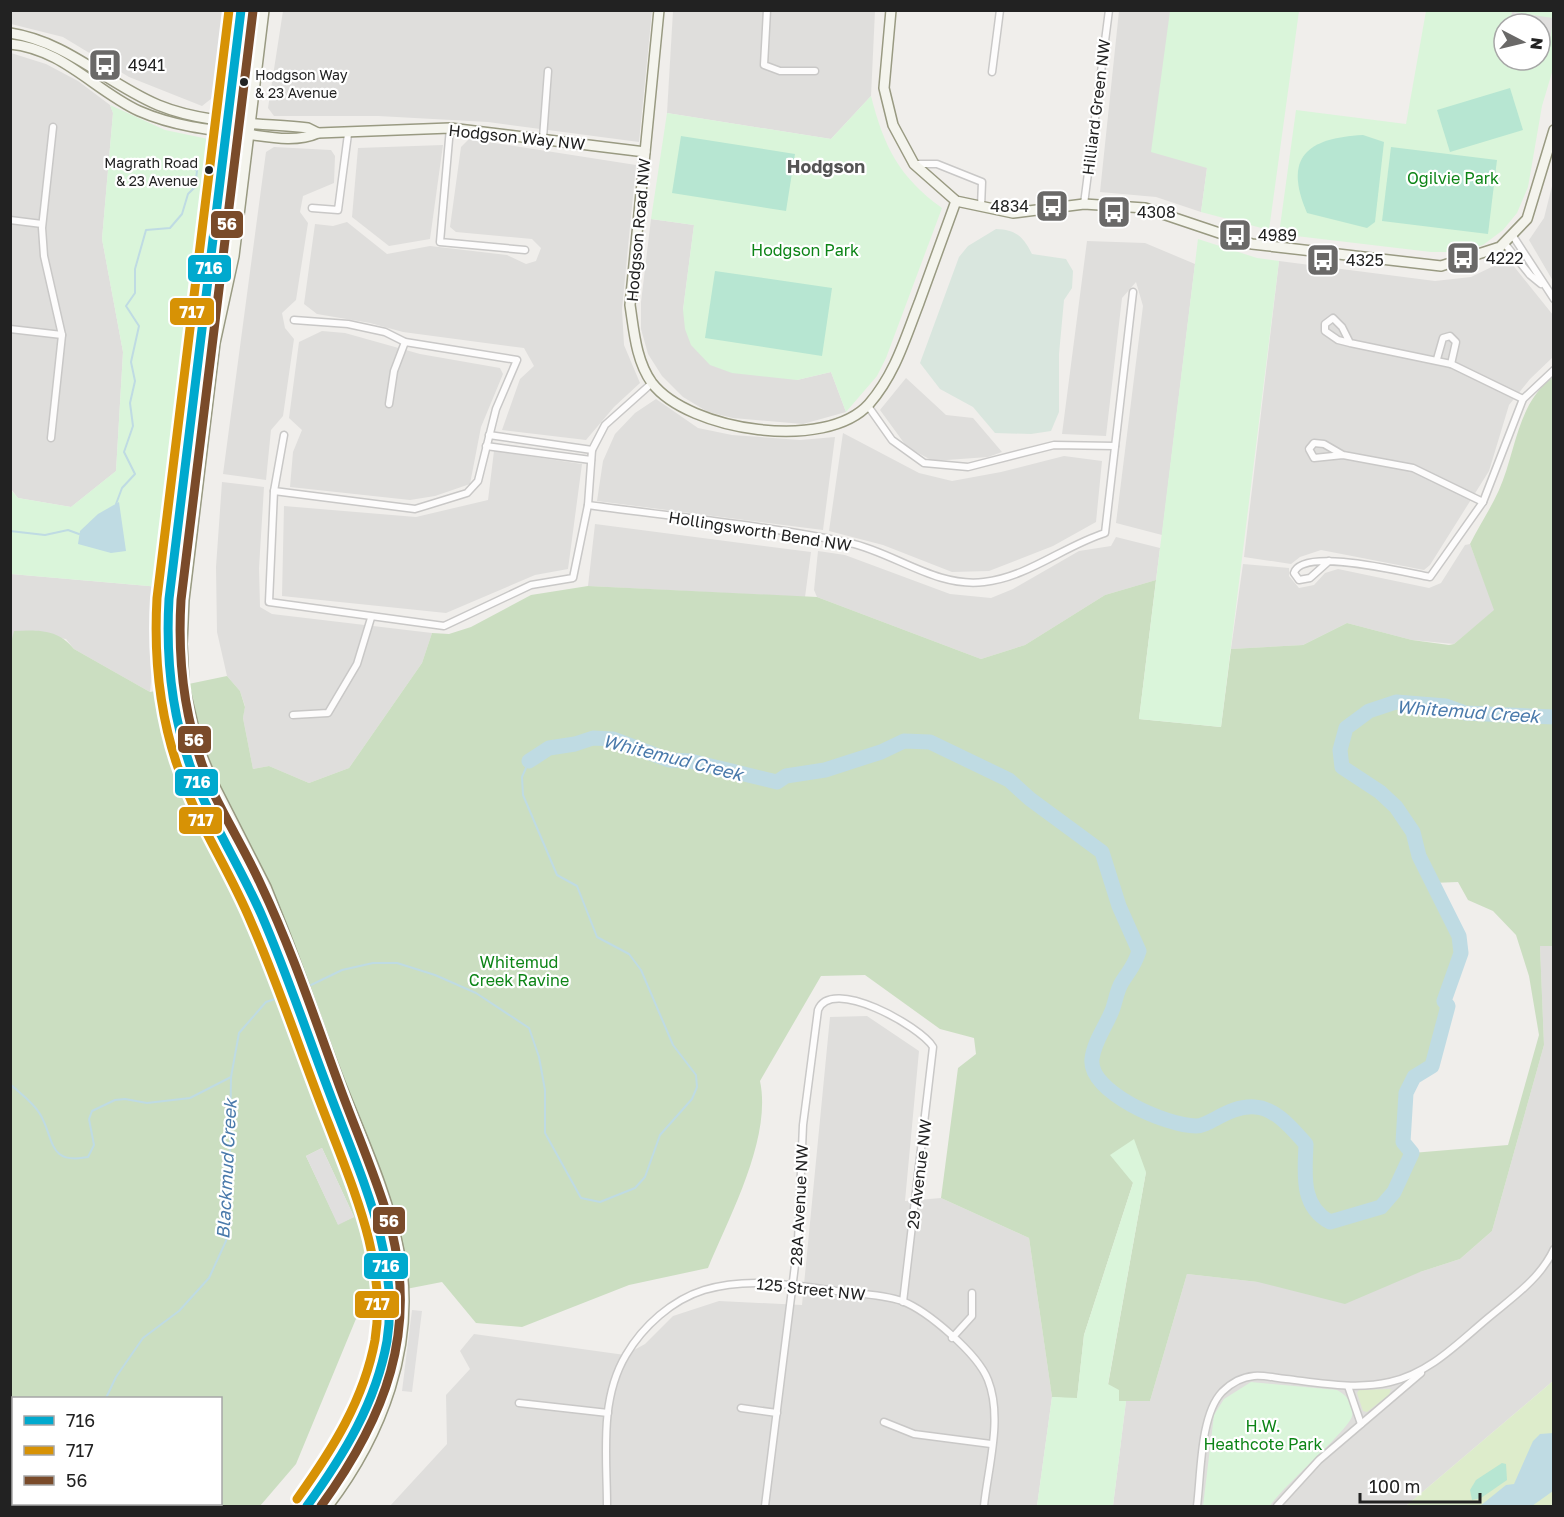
<svg xmlns="http://www.w3.org/2000/svg" width="1564" height="1517" font-family="'Golos Text',sans-serif">
<rect width="100%" height="100%" fill="#f0eeeb"/>
<g fill="#dfdedc">
<polygon points="10,11 224,11 212,98 202,106 129,77 63,37 11,24"/>
<polygon points="283,11 652,11 639,142 488,122 378,116 274,116 268,108"/>
<polygon points="673,11 875,11 871,96 831,139 667,113"/>
<polygon points="1119,11 1170,11 1207,168 1201,212 1156,197 1100,192"/>
<polygon points="11,53 46,64 78,81 110,105 113,113 102,239 123,352 116,471 71,507 18,498 11,489"/>
<polygon points="469,139 636,165 622,309 624,345 640,383 614,407 586,440 502,430 520,379 534,366 524,348 403,332 370,323 317,314 304,304 315,224 333,226 347,222 387,254 430,246 507,255 526,264 536,261 541,248 532,239 456,232 450,227 461,147"/>
<polygon points="443,145 430,239 389,246 352,217 358,148"/>
<polygon points="274,147 331,150 335,156 334,183 303,196 300,212 308,223 296,300 282,313 285,328 294,339 283,416 271,430 266,480 223,474 266,152"/>
<polygon points="1553,182 1553,281 1529,240 1544,218"/>
<polygon points="651,219 694,225 683,310 797,380 831,372 846,412 803,424 733,418 708,412 683,397 662,376 648,354 641,329 641,302"/>
<polygon points="1087,241 1145,243 1195,264 1162,535 1116,523 1143,306 1136,282 1122,298 1106,436 1062,434"/>
<polygon points="1508,259 1553,315 1553,357 1530,379 1509,405 1489,471 1430,565 1424,570 1321,550 1300,557 1291,564 1244,557 1279,261 1435,281 1471,277"/>
<polygon points="322,331 345,333 420,354 500,368 503,374 481,427 470,484 435,496 410,500 290,487 293,452 302,430 289,418 299,342"/>
<polygon points="906,378 946,415 973,418 1002,452 988,457 933,461 907,447 880,410"/>
<polygon points="656,399 698,428 732,435 800,440 835,437 823,530 597,501 603,461 615,434 635,413"/>
<polygon points="843,433 919,473 952,481 1001,472 1064,456 1102,461 1096,522 1053,546 989,571 952,572 883,545 829,531"/>
<polygon points="494,451 582,464 568,569 535,575 446,613 282,596 284,506 416,517 488,500"/>
<polygon points="222,482 264,487 259,568 260,607 272,614 432,633 422,663 349,768 309,783 269,766 253,769 243,718 245,706 240,691 227,676 217,632 216,567"/>
<polygon points="595,524 811,552 805,597 588,586"/>
<polygon points="1116,537 1160,548 1156,580 1105,595 1025,645 981,659 817,597 814,590 818,551 845,555 950,594 991,598 1013,589 1079,551 1111,546"/>
<polygon points="1470,544 1495,610 1454,644 1412,640 1347,623 1303,645 1231,649 1243,564 1289,568 1289,576 1299,588 1314,585 1325,573 1338,569 1429,588 1441,583 1465,545"/>
<polygon points="11,574 160,587 150,692 74,649 66,639 15,631 11,647"/>
<polygon points="1540,946 1553,946 1553,1381 1406,1506 1113,1506 1126,1401 1150,1401 1187,1274 1258,1282 1420,1272 1460,1259 1492,1231 1544,1045"/>
<polygon points="867,1016 919,1051 905,1201 941,1198 1029,1238 1052,1397 1037,1506 390,1506 447,1444 446,1395 470,1369 460,1351 474,1334 625,1355 645,1344 673,1316 719,1301 802,1305 830,1017"/>
</g>
<g fill="#ddeccb">
<polygon points="1553,1381 1553,1506 1406,1506"/>
<polygon points="1391,1389 1389,1395 1367,1412 1363,1411 1357,1393 1359,1390"/>
</g>
<path fill="#cbdec1" fill-rule="evenodd" d="M 1553,377 L 1554,946 L 1540,946 L 1544,1045 L 1492,1231 L 1460,1259 L 1420,1272 L 1345,1304 L 1258,1282 L 1187,1274 L 1150,1401 L 1119,1401 L 1108,1385 L 1146,1172 L 1133,1183 L 1084,1335 L 1077,1399 L 1052,1397 L 1029,1238 L 941,1198 L 958,1068 L 976,1054 L 974,1038 L 940,1029 L 865,975 L 821,976 L 760,1081 C 772,1138 730,1215 708,1268 L 629,1285 L 522,1327 L 476,1323 L 442,1282 L 365,1297 L 296,1464 L 260,1506 L 11,1506 L 10,647 L 14,631 C 38,630 58,629 74,649 L 150,692 L 227,676 L 240,691 L 245,707 L 243,718 L 253,769 L 269,766 L 309,783 L 349,768 L 422,663 L 432,633 L 449,634 L 471,627 L 531,595 L 588,586 L 817,597 L 981,659 L 1025,645 L 1105,595 L 1156,580 L 1139,719 L 1221,727 L 1231,649 L 1303,645 L 1347,623 L 1412,640 L 1449,645 L 1454,644 L 1494,610 L 1470,544 C 1479,526 1491,508 1499,490 C 1516,452 1517,403 1553,377 ZM 1458,882 L 1468,900 L 1493,911 L 1516,935 L 1529,976 L 1539,1035 L 1508,1145 L 1412,1153 L 1403,1142 L 1406,1093 L 1414,1077 L 1432,1066 L 1448,1006 L 1444,1001 L 1461,953 L 1459,936 L 1432,883 ZM 322,1148 L 354,1217 L 338,1224 L 306,1156 ZM 14,1398 L 220,1398 L 220,1504 L 14,1504 Z"/>
<path fill="#d9e6de" d="M 996,229 C 1016,230 1023,236 1032,254 L 1066,259 L 1073,271 L 1072,288 L 1064,300 L 1059,354 L 1059,412 L 1051,431 L 1031,434 L 995,433 L 973,407 L 940,389 L 920,363 L 959,257 L 968,246 Z"/>
<g fill="#daf5da" fill-rule="evenodd">
<polygon points="1170,11 1299,11 1269,230 1201,212 1207,168 1151,152"/>
<path d="M 1426,11 L 1553,11 L 1553,69 L 1542,106 L 1528,187 L 1517,213 L 1503,230 L 1483,245 L 1457,252 L 1431,252 L 1279,234 L 1296,110 L 1406,124 ZM 1504,24 L 1540,24 L 1540,60 L 1504,60 Z"/>
<path d="M 871,96 C 884,147 899,177 942,208 L 886,358 L 877,376 L 846,412 L 831,372 L 797,380 L 732,373 L 710,365 L 691,345 L 685,329 L 683,310 L 694,225 L 651,219 L 667,113 L 831,139 Z"/>
<polygon points="110,105 165,130 213,140 160,587 11,574 10,489 18,498 71,507 116,471 123,352 102,239 113,113"/>
<polygon points="1198,239 1257,258 1279,261 1221,727 1139,719"/>
<polygon points="1134,1139 1146,1172 1108,1384 1119,1390 1119,1401 1126,1401 1113,1506 1037,1506 1052,1397 1077,1398 1084,1335 1133,1183 1110,1155"/>
<path d="M 1251,1382 L 1337,1390 C 1346,1395 1355,1404 1352,1416 C 1349,1430 1284,1485 1270,1506 L 1203,1506 L 1214,1415 L 1224,1399 Z"/>
</g>
<g fill="#b7e6d2">
<polygon points="1510,88 1523,130 1450,152 1437,110"/>
<path d="M 1363,135 L 1384,142 L 1375,222 L 1367,228 L 1307,213 C 1283,157 1307,138 1363,135 Z"/>
<polygon points="681,136 795,154 786,211 672,193"/>
<polygon points="1391,147 1497,160 1488,234 1382,221"/>
<polygon points="715,271 832,288 822,356 705,338"/>
<polygon points="1502,1463 1506,1464 1507,1480 1481,1498 1472,1500 1470,1490 1476,1480"/>
</g>
<g fill="#e0dfde">
<polygon points="1512,12 1553,18 1550,43 1540,42 1540,24 1510,24"/>
<polygon points="322,1148 354,1217 338,1225 306,1156"/>
<polygon points="412,1310 422,1311 412,1392 402,1391"/>
</g>
<g fill="#bfdbe3">
<polygon points="119,502 126,551 111,553 78,544 80,531 98,514"/>
<polygon points="1553,1433 1553,1491 1532,1506 1480,1506 1506,1485 1514,1484 1533,1441 1540,1434"/>
</g>
<g fill="none" stroke-linecap="round" stroke-linejoin="round">
<g stroke="#bfdbe3" stroke-width="2">
<polyline points="116,504 122,488 135,474 124,452 133,426 130,403 135,381 131,362 139,326 126,306 135,293 135,269 146,230 170,228 182,214 188,194 195,187 197,171 190,163"/>
<polyline points="10,531 45,535 68,530 79,534"/>
<polyline points="309,986 342,970 373,963 397,963 435,975 476,993 529,1028 539,1057 545,1090 545,1133 581,1198 600,1202 635,1188 645,1177 660,1135 692,1099 697,1087 696,1075 673,1045 641,970 629,954 597,937 577,886 557,875 523,795 522,777 529,761"/>
<path d="M 10,1084 C 21,1094 33,1102 40,1114 C 55,1139 47,1165 88,1157 L 94,1145 L 89,1119 L 92,1111 L 115,1100 L 125,1099 L 147,1103 L 190,1098 L 231,1077 L 239,1033 L 266,1002 L 290,994"/>
<polyline points="106,1398 116,1377 143,1338 179,1311 209,1278 226,1241 229,1211 231,1077"/>
<polyline points="10,1428 14,1430"/>
</g>
<path stroke="#bfdbe3" stroke-width="15" d="M 529,761 L 549,748 L 575,744 L 593,738 L 613,739 L 669,760 L 690,761 L 777,782 L 786,776 L 825,770 L 881,752 L 904,741 L 930,742 L 1009,780 L 1030,799 L 1102,852 L 1119,906 L 1139,951 C 1134,967 1130,969 1122,982 C 1117,990 1116,999 1113,1008 C 1107,1025 1094,1041 1092,1059 C 1088,1092 1167,1126 1196,1126 C 1210,1126 1229,1105 1255,1107 C 1276,1108 1293,1130 1306,1144 C 1305,1173 1300,1206 1330,1222 L 1381,1207 L 1394,1192 L 1412,1153 L 1403,1142 L 1406,1093 L 1414,1077 L 1432,1066 L 1448,1006 L 1444,1001 L 1461,953 L 1459,936 L 1419,856 L 1413,832 L 1396,807 L 1380,792 L 1342,767 L 1340,750 L 1346,728 L 1369,711 L 1396,702 L 1446,706 L 1465,713 L 1554,717"/>
<defs>
<g id="street">
<polyline points="767,10 764,65 780,71 815,71"/>
<polyline points="992,72 1000,10"/>
<polyline points="450,128 440,242 525,250"/>
<polyline points="543,138 548,71"/>
<polyline points="914,164 937,164 982,182 981,207"/>
<polyline points="1084,204 1109,10"/>
<polyline points="312,208 338,210 348,134"/>
<polyline points="10,220 42,224"/>
<polyline points="1513,236 1554,299"/>
<polyline points="1505,244 1530,275 1541,284"/>
<polyline points="10,329 62,335"/>
<polyline points="1350,343 1342,327 1333,318 1325,324 1325,331 1338,340 1350,343 1451,364 1523,399"/>
<polyline points="1437,359 1443,338 1450,336 1456,342 1451,364"/>
<polyline points="389,404 394,371 405,342"/>
<polyline points="868,406 892,440 924,463 968,467 1054,445 1115,446"/>
<polyline points="284,435 274,491 269,602 444,626 531,585 573,578 588,505 592,450 605,425 652,383"/>
<polyline points="489,435 592,450"/>
<polyline points="51,438 62,335 44,256 42,228 53,127"/>
<polyline points="486,446 591,460"/>
<polyline points="1343,455 1314,458 1309,449 1314,443 1324,444 1343,455 1413,468 1483,502"/>
<polyline points="274,491 415,509 467,493 478,481 496,409 517,360 405,342 385,332 348,324 294,320"/>
<path d="M 588,505 C 675,517 764,525 850,543 C 895,553 936,588 984,582 C 1028,577 1064,546 1105,533 L 1133,292"/>
<path d="M 1329,561 L 1310,578 L 1299,580 L 1294,573 C 1302,546 1407,573 1430,577 L 1483,502 L 1523,399 L 1554,370"/>
<polyline points="293,715 328,713 357,664 371,618"/>
<polyline points="952,1338 972,1316 972,1293"/>
<polyline points="1348,1386 1361,1424"/>
<polyline points="519,1403 608,1413"/>
<polyline points="741,1408 777,1413"/>
<polyline points="884,1422 914,1434 991,1444"/>
<path d="M 607,1506 C 607,1457 599,1400 626,1355 C 643,1326 672,1300 704,1290 C 750,1276 798,1286 844,1292 C 863,1294 884,1295 902,1301 C 928,1311 978,1354 988,1380 C 1003,1418 988,1467 984,1506"/>
<path d="M 765,1506 L 798,1241 L 803,1125 L 818,1010 C 831,976 920,1026 933,1047 L 903,1302"/>
<path d="M 1197,1506 C 1201,1475 1200,1415 1222,1392 C 1230,1384 1242,1377 1254,1376 C 1264,1375 1275,1378 1286,1379 C 1320,1383 1356,1390 1390,1382 C 1430,1373 1458,1343 1488,1318 C 1513,1297 1540,1279 1554,1249"/>
<polyline points="1277,1506 1319,1460 1421,1373"/>
</g>
<g id="secondary">
<path d="M 241,10 L 169,599 C 164,663 172,725 197,785 C 212,821 233,854 250,889 C 281,957 306,1028 331,1098 C 347,1140 365,1182 378,1226 C 410,1335 372,1421 307,1506"/>
<path d="M 264,10 L 234,256 L 215,343 L 184,600 L 182,644 L 184,687 L 198,746 L 213,783 L 266,887 L 280,922 C 302,977 320,1033 342,1088 C 364,1143 389,1197 400,1256 C 416,1346 382,1435 328,1506"/>
<path d="M 659,10 L 630,305 C 634,331 636,361 652,383 C 689,431 826,452 869,404 C 895,374 905,339 919,303 C 931,269 944,235 956,201"/>
<polyline points="891,10 884,88 893,125 914,164 956,201 1013,213 1084,204 1145,208 1252,244 1441,266 1500,247 1527,219 1554,130"/>
<path d="M 10,33 C 68,42 106,83 158,105 C 204,124 259,123 308,128 L 318,133 L 450,128 L 645,152"/>
<path d="M 10,44 C 63,49 94,90 139,111 C 173,126 209,130 246,134 C 269,137 296,143 318,133"/>
</g>
</defs>
<use href="#street" stroke="#c9c8c7" stroke-width="9"/>
<use href="#secondary" stroke="#999a82" stroke-width="12"/>
<use href="#street" stroke="#fdfcfc" stroke-width="6"/>
<use href="#secondary" stroke="#f4f4ed" stroke-width="9"/>
<defs>
<path id="bus-1" d="M 241,10 L 169,599 C 165,668 174,735 203,798 C 221,838 244,875 262,916 C 291,983 313,1052 340,1120 C 367,1190 399,1264 387,1341 C 376,1403 343,1456 307,1506"/>
<path id="bus-2" d="M 229,10 L 157,598 C 153,669 162,739 193,805 C 211,844 234,881 251,922 C 280,988 302,1057 329,1125 C 355,1193 387,1265 375,1340 C 364,1400 332,1450 297,1499"/>
<path id="bus-3" d="M 253,11 L 181,600 C 177,667 186,733 214,794 C 229,825 247,854 261,885 C 293,952 316,1023 342,1093 C 358,1136 376,1177 389,1221 C 420,1330 385,1418 321,1506"/>
</defs>
<use href="#bus-1" stroke="#fff" stroke-width="14"/>
<use href="#bus-2" stroke="#fff" stroke-width="14"/>
<use href="#bus-3" stroke="#fff" stroke-width="14"/>
<use href="#bus-1" stroke="#00a9ce" stroke-width="9"/>
<use href="#bus-2" stroke="#d79205" stroke-width="9"/>
<use href="#bus-3" stroke="#7a4b2a" stroke-width="9"/>
</g>
<defs>
<symbol id="bus-square" viewBox="-11 -11 22 22"><rect x="-9" y="-9" width="18" height="18" rx="4" fill="#6a6968" stroke="#fff"/><path d="M-5-6H5V4H4V6H2V4H-2V6H-4V4H-5ZM-3.5-4V0h7V-4ZM-3.5 1.2v1.5H-2V1.2ZM2 1.2v1.5H3.5V1.2Z" fill="#fff"/></symbol>
</defs>
<g fill-rule="evenodd">
<use href="#bus-square" x="86" y="46" width="38" height="38"/>
<use href="#bus-square" x="1033" y="187" width="38" height="38"/>
<use href="#bus-square" x="1095" y="193" width="38" height="38"/>
<use href="#bus-square" x="1216" y="216" width="38" height="38"/>
<use href="#bus-square" x="1444" y="239" width="38" height="38"/>
<use href="#bus-square" x="1304" y="241" width="38" height="38"/>
</g>
<g fill="#222" stroke="#fff" stroke-width="2">
<circle cx="244" cy="82" r="5"/>
<circle cx="209" cy="170" r="5"/>
</g>
<g text-anchor="middle" dominant-baseline="central" stroke-width="4.5" stroke-linejoin="round" paint-order="stroke">
<g font-size="14" fill="#222" stroke="#fff" text-anchor="start">
<text x="255" y="74">Hodgson Way<tspan x="255" dy="18">&amp; 23 Avenue</tspan></text>
<text x="198" y="162" text-anchor="end">Magrath Road<tspan x="198" dy="18">&amp; 23 Avenue</tspan></text>
</g>
<g font-size="16" fill="#222" stroke="#fff" text-anchor="start">
<text x="128" y="65">4941</text>
<text x="1029" y="206" text-anchor="end">4834</text>
<text x="1137" y="212">4308</text>
<text x="1258" y="235">4989</text>
<text x="1486" y="258">4222</text>
<text x="1346" y="260">4325</text>
</g>
<g font-size="16" fill="#222" stroke="#fff">
<text transform="translate(1096 107) rotate(-83)">Hilliard Green NW</text>
<text transform="translate(517 137) rotate(6)">Hodgson Way NW</text>
<text transform="translate(638 230) rotate(-85)">Hodgson Road NW</text>
<text transform="translate(760 531) rotate(9)">Hollingsworth Bend NW</text>
<text transform="translate(919 1174) rotate(-83)">29 Avenue NW</text>
<text transform="translate(799 1205) rotate(-87)">28A Avenue NW</text>
<text transform="translate(811 1289) rotate(6)">125 Street NW</text>
</g>
<g font-size="16" fill="#0c8416" stroke="#fff">
<text x="1453" y="178">Ogilvie Park</text>
<text x="805" y="250">Hodgson Park</text>
<text x="519" y="962">Whitemud<tspan x="519" dy="18">Creek Ravine</tspan></text>
<text x="1263" y="1426">H.W.<tspan x="1263" dy="18">Heathcote Park</tspan></text>
</g>
<g font-size="18" font-weight="bold" fill="#555" stroke="#fff">
<text x="826" y="166">Hodgson</text>
</g>
<g font-size="18" font-style="italic" fill="#4a7aab" stroke="#fff">
<text transform="translate(1468 711) rotate(4)">Whitemud Creek</text>
<text transform="translate(673 757) rotate(14)">Whitemud Creek</text>
<text transform="translate(226 1169) rotate(-87)">Blackmud Creek</text>
</g>
</g>
<g stroke="#fff" stroke-width="2">
<rect x="210" y="210" width="34" height="29" rx="6" fill="#7a4b2a"/>
<rect x="187" y="254" width="45" height="29" rx="6" fill="#00a9ce"/>
<rect x="169" y="297" width="46" height="29" rx="6" fill="#d79205"/>
<rect x="177" y="725" width="35" height="29" rx="6" fill="#7a4b2a"/>
<rect x="174" y="768" width="45" height="29" rx="6" fill="#00a9ce"/>
<rect x="178" y="806" width="45" height="29" rx="6" fill="#d79205"/>
<rect x="372" y="1206" width="34" height="29" rx="6" fill="#7a4b2a"/>
<rect x="363" y="1252" width="46" height="28" rx="6" fill="#00a9ce"/>
<rect x="354" y="1290" width="46" height="29" rx="6" fill="#d79205"/>
</g>
<g font-size="16" text-anchor="middle" font-weight="bold" fill="#fff">
<text x="227" y="230">56</text>
<text x="209" y="274">716</text>
<text x="192" y="318">717</text>
<text x="194" y="746">56</text>
<text x="197" y="788">716</text>
<text x="201" y="826">717</text>
<text x="389" y="1227">56</text>
<text x="386" y="1272">716</text>
<text x="377" y="1310">717</text>
</g>
<rect width="1564" height="1517" fill="none" stroke="#222222" stroke-width="24"/>
<rect x="12" y="1397" width="210" height="108" fill="#ffffff" stroke="#a7a7a7" stroke-width="1.5"/>
<rect x="24" y="1416" width="30" height="9" fill="#00a9ce" stroke="#a7a7a7" stroke-width="1.5"/>
<text x="66" y="1427" font-size="18" fill="#222222">716</text>
<rect x="24" y="1446" width="30" height="9" fill="#d79205" stroke="#a7a7a7" stroke-width="1.5"/>
<text x="66" y="1457" font-size="18" fill="#222222">717</text>
<rect x="24" y="1476" width="30" height="9" fill="#7a4b2a" stroke="#a7a7a7" stroke-width="1.5"/>
<text x="66" y="1487" font-size="18" fill="#222222">56</text>
<g transform="translate(1522 42) rotate(97)"><circle r="28" fill="#ffffff" stroke="#a7a7a7" stroke-width="1.5"/>
<path d="M0-4.5L10 22L0 15L-10 22Z" fill="#6a6968"/>
<text y="-9" font-size="16" font-weight="bold" text-anchor="middle" fill="#222222">N</text>
</g>
<path d="M1360 1493v9h120v-9" fill="none" stroke="#222222" stroke-width="3"/>
<text x="1369" y="1493" font-size="18" fill="#222222" stroke="#ffffff" stroke-width="4.5" paint-order="stroke">100 m</text>
</svg>
